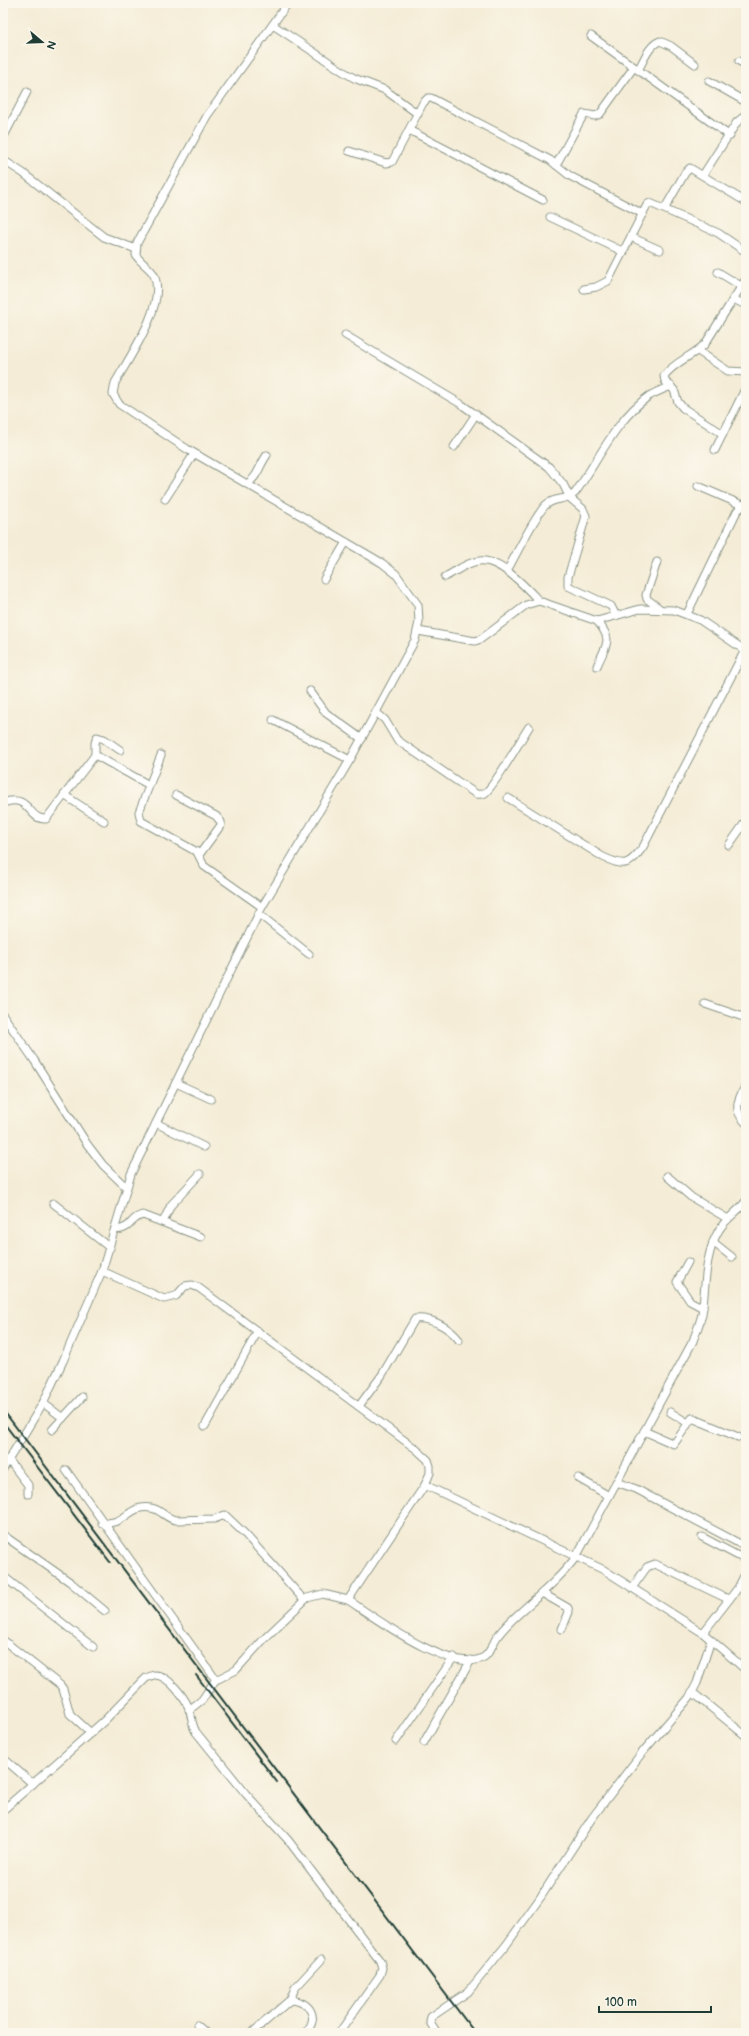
<svg xmlns="http://www.w3.org/2000/svg" width="749" height="2036" font-family="'Balsamiq Sans',sans-serif">
<rect width="100%" height="100%" fill="#fbf7ec"/>
<filter id="ink" filterUnits="userSpaceOnUse"><feTurbulence type="fractalNoise" baseFrequency=".025" numOctaves="2"/><feDisplacementMap in="SourceGraphic" scale="8" xChannelSelector="R" yChannelSelector="G"/><feConvolveMatrix kernelMatrix="1 2 1 2 8 2 1 2 1" color-interpolation-filters="sRGB"/></filter>
<filter id="wash" filterUnits="userSpaceOnUse"><feTurbulence type="fractalNoise" baseFrequency=".012" numOctaves="4" result="noise"/><feDisplacementMap in="SourceGraphic" scale="16" xChannelSelector="R" yChannelSelector="G"/><feGaussianBlur stdDeviation="0.9" result="paint"/><feColorMatrix in="noise" values="0 0 0 0 0 0 0 0 0 0 0 0 0 0 0 0 0 1.4 0 .05"/><feComposite in="paint" operator="in"/></filter>
<g filter="url(#wash)">
<rect width="100%" height="100%" fill="#f4ecd6"/>
</g>
<g filter="url(#ink)">
<g fill="none" stroke-linecap="round" stroke-linejoin="round">
<defs>
<g id="minor">
<polyline points="273,25 344,72 354,78 385,90 418,114"/>
<polyline points="591,36 730,136"/>
<polyline points="739,61 746,65"/>
<path d="M 638,70 C 644,60 649,45 660,41 L 671,46 L 695,64"/>
<polyline points="709,81 746,102"/>
<polyline points="409,130 543,200"/>
<polyline points="3,138 27,92"/>
<polyline points="349,151 386,163 392,162 423,103 428,98 431,98 550,160 570,176 643,214"/>
<polyline points="3,160 23,173 104,237 136,249"/>
<polyline points="556,165 584,114 595,116 600,114 634,67"/>
<polyline points="703,175 737,122 746,115"/>
<polyline points="665,208 685,173 690,168 746,202"/>
<polyline points="550,217 624,252"/>
<polyline points="631,237 660,250"/>
<polyline points="718,272 741,286"/>
<polyline points="584,289 596,287 608,281 647,205 650,203 718,233 746,252"/>
<polyline points="733,299 746,305"/>
<polyline points="345,335 461,404 549,467 563,484 570,498 583,509 586,516 568,577 568,586 611,606 616,616"/>
<polyline points="698,351 728,371 746,372"/>
<path d="M 723,434 L 683,408 L 678,402 L 674,390 L 665,381 L 664,376 C 674,362 693,356 705,344 L 746,279"/>
<polyline points="454,447 476,414"/>
<polyline points="715,450 746,387"/>
<path d="M 247,484 C 258,477 259,466 267,455"/>
<polyline points="698,486 742,505"/>
<polyline points="165,499 194,454"/>
<polyline points="657,562 646,595 647,599 659,608"/>
<path d="M 507,571 C 514,558 538,510 547,504 C 556,497 566,501 575,493 C 598,461 616,419 649,396 C 656,392 664,389 671,386"/>
<path d="M 445,577 C 455,572 467,562 479,561 C 499,558 526,587 539,601"/>
<polyline points="324,579 346,542"/>
<polyline points="687,614 737,511 746,503"/>
<path d="M 597,621 C 614,641 606,644 597,666"/>
<polyline points="418,631 475,641 481,639 526,605 539,601 597,621 640,609 674,610 700,620 746,651"/>
<polyline points="310,691 326,713 362,739"/>
<path d="M 376,712 L 385,720 L 397,740 L 476,794 C 480,794 482,795 485,793 C 494,787 521,739 529,727"/>
<polyline points="273,720 350,760"/>
<polyline points="95,755 95,743 97,737 104,739 120,750"/>
<polyline points="161,755 139,812 141,821 197,852 204,866 262,907"/>
<polyline points="64,795 104,821"/>
<polyline points="176,795 216,816 221,822 221,825 199,855"/>
<path d="M 508,798 L 603,857 C 625,867 629,866 643,847 L 745,650"/>
<path d="M 3,803 C 31,793 27,820 46,819 L 95,755 L 149,785"/>
<polyline points="729,845 746,821"/>
<polyline points="259,914 309,954"/>
<polyline points="705,1004 746,1018"/>
<polyline points="3,1015 34,1060 87,1144 103,1165 126,1187"/>
<polyline points="176,1083 211,1099"/>
<path d="M 746,1085 C 738,1099 732,1110 746,1123"/>
<polyline points="156,1123 204,1147"/>
<polyline points="667,1176 691,1197 728,1219"/>
<polyline points="53,1203 110,1248"/>
<polyline points="163,1222 171,1205 200,1174"/>
<path d="M 115,1230 C 133,1229 129,1218 143,1215 L 201,1237"/>
<polyline points="713,1242 732,1257"/>
<polyline points="688,1262 677,1282 690,1301 703,1308"/>
<polyline points="43,1403 63,1418"/>
<path d="M 359,1406 L 382,1375 L 415,1319 C 431,1317 450,1328 459,1340"/>
<polyline points="670,1412 688,1423"/>
<polyline points="205,1426 258,1331"/>
<polyline points="52,1430 82,1397"/>
<polyline points="644,1431 674,1444 692,1418 738,1437"/>
<polyline points="8,1459 28,1485 28,1494"/>
<path d="M 3,1469 L 43,1403 L 63,1361 L 102,1271 L 131,1174 L 262,907 L 350,760 L 415,640 L 419,622 L 418,605 L 396,574 L 382,563 L 187,449 L 119,404 L 113,394 L 115,383 C 129,357 167,305 154,275 C 150,267 140,263 136,255 L 137,243 L 207,116 L 288,3"/>
<polyline points="66,1470 214,1677 218,1679 236,1670 264,1639 307,1598 323,1594 348,1600 425,1485 430,1473 430,1466 428,1460 416,1449 199,1288 192,1285 185,1286 176,1296 164,1299 102,1271"/>
<polyline points="578,1478 609,1496"/>
<polyline points="616,1482 636,1489 746,1547"/>
<polyline points="425,1485 604,1570 703,1633 746,1670"/>
<path d="M 102,1523 C 107,1523 112,1523 117,1521 C 129,1516 134,1505 151,1508 C 161,1509 166,1519 176,1520 L 214,1519 L 225,1515 L 245,1534 L 304,1600"/>
<polyline points="3,1535 70,1582 105,1611"/>
<polyline points="702,1537 746,1560"/>
<polyline points="3,1576 93,1647"/>
<polyline points="632,1588 647,1567 655,1564 728,1599"/>
<polyline points="542,1593 568,1608 569,1612 562,1629"/>
<path d="M 348,1600 C 374,1617 453,1676 484,1657 C 490,1653 493,1643 497,1637 C 501,1631 506,1626 511,1621 C 533,1600 557,1582 576,1557 L 693,1341 C 696,1332 700,1323 702,1314 C 706,1286 704,1255 719,1230 C 726,1218 738,1212 746,1201"/>
<polyline points="703,1633 738,1588 746,1572"/>
<polyline points="3,1640 60,1685 63,1689 70,1714 91,1733"/>
<polyline points="692,1692 746,1736"/>
<polyline points="189,1710 202,1700 216,1679"/>
<polyline points="396,1741 454,1657"/>
<polyline points="424,1742 471,1660"/>
<polyline points="3,1758 33,1784"/>
<path d="M 3,1810 L 104,1721 L 146,1678 C 149,1677 152,1675 155,1675 C 168,1675 184,1697 189,1708 C 192,1716 191,1724 196,1732 L 246,1794 L 288,1840 L 380,1961 L 382,1968 L 380,1975 L 339,2033"/>
<polyline points="290,2000 295,1988 321,1960"/>
<polyline points="197,2025 206,2033"/>
<path d="M 252,2033 L 290,2000 C 309,2001 321,2017 305,2033"/>
<polyline points="437,2033 430,2022 431,2017 468,1992 507,1944 540,1898 592,1818 641,1754 689,1698 697,1683 711,1640"/>
</g>
</defs>
<use href="#minor" stroke="#8a9485" stroke-width="9"/>
<use href="#minor" stroke="#fff" stroke-width="7"/>
<g stroke="#1f3d34" stroke-width="2">
<polyline points="3,1410 475,2033"/>
<polyline points="3,1422 110,1562"/>
<polyline points="196,1675 277,1782"/>
</g>
</g>
</g>
<rect width="749" height="2036" fill="none" stroke="#fbf7ec" stroke-width="16"/>
<g transform="translate(42 42) rotate(109)" stroke="#fbf7ec" stroke-width="3" paint-order="stroke">
<path d="M0-3L7 15L0 10L-7 15Z" fill="#1f3d34"/>
<text y="-6" font-size="11" font-weight="bold" text-anchor="middle" fill="#1f3d34">N</text>
</g>
<path d="M599 2006v6h112v-6" fill="none" stroke="#1f3d34" stroke-width="2"/>
<text x="605" y="2006" font-size="12" fill="#1f3d34" stroke="#fbf7ec" stroke-width="3" paint-order="stroke">100 m</text>
</svg>
